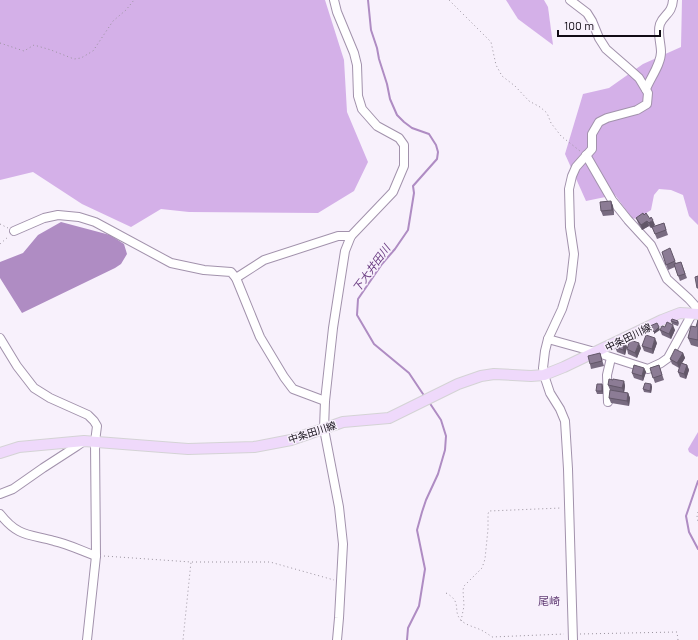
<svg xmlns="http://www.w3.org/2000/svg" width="698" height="640" font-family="Barlow,'Noto Sans JP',sans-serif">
<rect width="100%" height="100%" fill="#f8f1fc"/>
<g fill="#d4b0e8">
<polygon points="0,0 325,0 344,60 347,112 368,162 354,191 318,213 189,212 161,209 131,227 82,204 33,172 0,180"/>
<polygon points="506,0 544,0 548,7 553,45 518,19"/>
<polygon points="682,0 698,0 698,225 689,216 683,195 671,190 659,189 654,195 651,210 637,219 632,218 615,195 586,201 565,154 583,94 609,88 643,64 681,47"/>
<polygon points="698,432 698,456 697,457 689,452 688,449"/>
</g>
<polygon fill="#af8cc3" points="61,222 110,235 124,244 127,254 121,264 115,268 22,313 0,278 0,262 23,253 38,235"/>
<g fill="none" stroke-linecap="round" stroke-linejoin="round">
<g stroke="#af8cc3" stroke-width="2">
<polyline points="368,0 371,30 377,48 379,59 387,84 390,99 397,115 404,122 412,128 429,134 436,145 438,152 437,159 413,186 414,193 408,230 395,249 382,264 358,299 357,315 374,344 409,373 425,397"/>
<polyline points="698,481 686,516 689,532 698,549"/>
<polyline points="407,640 408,628 419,606 425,569 417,530 422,512 426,500 438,474 445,450 446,436 441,420 429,402"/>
</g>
<defs>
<g id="minor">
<polyline points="334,0 337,12 354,53 357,65 358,96 362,109 377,126 399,138 404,145 404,166 393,192 351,236 345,251 333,328 325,401 324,429 339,507 343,544 339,618 337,640"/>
<polyline points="570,0 587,13 592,21 599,38 606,49 629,69 639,78 648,93 647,104 637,110 607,118 599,122 592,134 592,149 576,167 572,176 569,189 570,227 574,254 571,280 562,309 548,339 545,351 543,368 544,375 550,393 560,409 565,421 568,469 573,640"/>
<path d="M 646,89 C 651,77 661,64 661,52 C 661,43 657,33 660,24 C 664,14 672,14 673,0"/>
<polyline points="586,155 612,200 628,220 651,245 667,279 689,299 698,309"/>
<polyline points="14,231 44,218 58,215 79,217 95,222 171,263 204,270 231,272 236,278 260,337 284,377 293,389 325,401"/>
<polyline points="236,278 264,260 338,236 351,236"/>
<polyline points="0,338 17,366 34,388 50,398 88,415 94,421 97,426 95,442 96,556 87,640"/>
<polyline points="548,339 595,352 648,369 661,363 668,358 692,314"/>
<polyline points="608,402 607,375 611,358"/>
<polyline points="0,494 13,489 43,468 77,446 84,441"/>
<path d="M 0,514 C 18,537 29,534 54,541 C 68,544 82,551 96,556"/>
</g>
<polyline id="major" points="0,453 19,447 84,441 188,449 254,447 291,440 343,422 389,418 458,384 481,376 494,374 531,376 544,375 564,367 662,320 680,313 698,314"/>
</defs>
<use href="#minor" stroke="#a292ac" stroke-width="10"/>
<use href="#major" stroke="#d4d3d5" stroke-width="12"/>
<g stroke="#9a939e" stroke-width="1" stroke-dasharray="1 3" stroke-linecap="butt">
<polyline points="449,0 491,42 496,65 502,76 515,86 529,101 540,107 547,113 551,123 561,136 580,151"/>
<polyline points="0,43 24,51 34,45 51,50 74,59 81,58 93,51 113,21 126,10 134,0"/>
<polyline points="0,224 8,228"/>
<polyline points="0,244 8,237"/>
<polyline points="698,512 697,516 698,522"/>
<polyline points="104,556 191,562 183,640"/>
<polyline points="192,562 270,562 334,580"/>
<path d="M 446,593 C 463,602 452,611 461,620 C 465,625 475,627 481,630 C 485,632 488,634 492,637 L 564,634"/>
<polyline points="461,621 464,606 463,590 464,586 482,568 485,559 488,529 488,514 489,511 561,508"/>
<polyline points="580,634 677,632 678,640"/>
</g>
<use href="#minor" stroke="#fff" stroke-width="8"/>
<use href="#major" stroke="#efd9fb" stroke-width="10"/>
</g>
<g fill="#786b80">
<polygon points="611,201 613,206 614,215 603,216 601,211"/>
<polygon points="644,215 655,225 651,228 649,226 642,230 638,223 636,218"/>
<polygon points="664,223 668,235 657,239 652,227"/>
<polygon points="662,252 675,261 676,263 681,262 687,278 680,281 675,267 668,270"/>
<polygon points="698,320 698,347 691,345 688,338 696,327"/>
<polygon points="671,321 678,321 679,323 678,326 672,324"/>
<polygon points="665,327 675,330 671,339 662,335 660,330"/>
<polygon points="625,342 627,347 625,355 617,352 615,347"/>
<polygon points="657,343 653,354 644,351 642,346"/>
<polygon points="641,348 637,358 628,354 627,349"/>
<polygon points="600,353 604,366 591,369 590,364"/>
<polygon points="683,353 685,358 682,363 687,365 689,370 686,379 680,377 678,372 679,368 672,364 670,359"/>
<polygon points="659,365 664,380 655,383 650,368"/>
<polygon points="644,368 646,372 643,381 634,378 632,373"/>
<polygon points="624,381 625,386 624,392 628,393 630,398 629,406 611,403 609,398 615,391 610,390 608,385"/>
<polygon points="602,384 603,387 603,394 597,394 596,391"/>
<polygon points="651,384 652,387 651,393 644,392 643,389"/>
</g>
<g fill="#625768">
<polygon points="611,201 613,206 614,215 612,210"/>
<polygon points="653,220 655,225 651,228 649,223"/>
<polygon points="647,221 649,226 642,230 641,225"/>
<polygon points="673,325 675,330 671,339 669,334"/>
<polygon points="659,327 660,330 654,334 654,332"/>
<polygon points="655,338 657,343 653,354 652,349"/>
<polygon points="625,342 627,347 625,355 623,350"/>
<polygon points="639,343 641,348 637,358 635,353"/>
<polygon points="683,353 685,358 679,368 677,363"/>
<polygon points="687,365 689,370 686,379 684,374"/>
<polygon points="644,368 646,372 643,381 642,376"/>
<polygon points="624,381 625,386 624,393 622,388"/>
<polygon points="602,384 603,387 603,394 602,391"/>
<polygon points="651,384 652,387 651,393 650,391"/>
<polygon points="628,393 630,398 629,406 627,401"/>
</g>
<g fill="#8c7c95" stroke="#625768">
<polygon points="611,201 612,210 601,211 600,202"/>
<polygon points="643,213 644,215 646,213 650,219 651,217 653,220 649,223 647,221 641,225 636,218"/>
<polygon points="664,223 666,230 655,234 652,227"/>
<polygon points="670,248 675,261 666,265 662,252"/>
<polygon points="681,262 685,274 678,276 674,264"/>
<polygon points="698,276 698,288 697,288 695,277"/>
<polygon points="672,319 678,321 677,323 671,321"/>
<polygon points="698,320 698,340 688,338 691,326 696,327"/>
<polygon points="667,322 673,325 669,334 660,330 662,326 665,327"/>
<polygon points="657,323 659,327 654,332 650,326"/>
<polygon points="646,335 655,338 652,349 642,346"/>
<polygon points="617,339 625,342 623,350 615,347"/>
<polygon points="630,340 639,343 635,353 627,349"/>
<polygon points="675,349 683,353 677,363 670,359"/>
<polygon points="600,353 602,361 590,364 588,356"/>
<polygon points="681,363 687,365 684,374 678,372"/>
<polygon points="634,365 644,368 642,376 632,373"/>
<polygon points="659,365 662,375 653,378 650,368"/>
<polygon points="609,379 613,380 613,379 624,381 622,388 608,385"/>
<polygon points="645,383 651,384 650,391 643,389"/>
<polygon points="597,384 602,384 602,391 596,391"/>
<polygon points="610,390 628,393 627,401 609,398"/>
</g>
<g text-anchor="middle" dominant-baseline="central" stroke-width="3" stroke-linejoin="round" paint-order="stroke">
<g font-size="10" fill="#110b15" stroke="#f8f1fc">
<text transform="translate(628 337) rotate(-26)">中条田川線</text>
<text transform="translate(312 432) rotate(-18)">中条田川線</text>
</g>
<g font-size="11" font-style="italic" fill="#6e4185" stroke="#f8f1fc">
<text transform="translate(371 268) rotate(-54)">下大井田川</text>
</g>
<g font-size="11" fill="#613c74" stroke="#f8f1fc">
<text x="549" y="600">尾崎</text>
</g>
</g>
<path d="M558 30v6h102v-6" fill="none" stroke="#110b15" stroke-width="2"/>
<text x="564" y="30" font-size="12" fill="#110b15" stroke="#f8f1fc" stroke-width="3" paint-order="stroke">100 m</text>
</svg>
